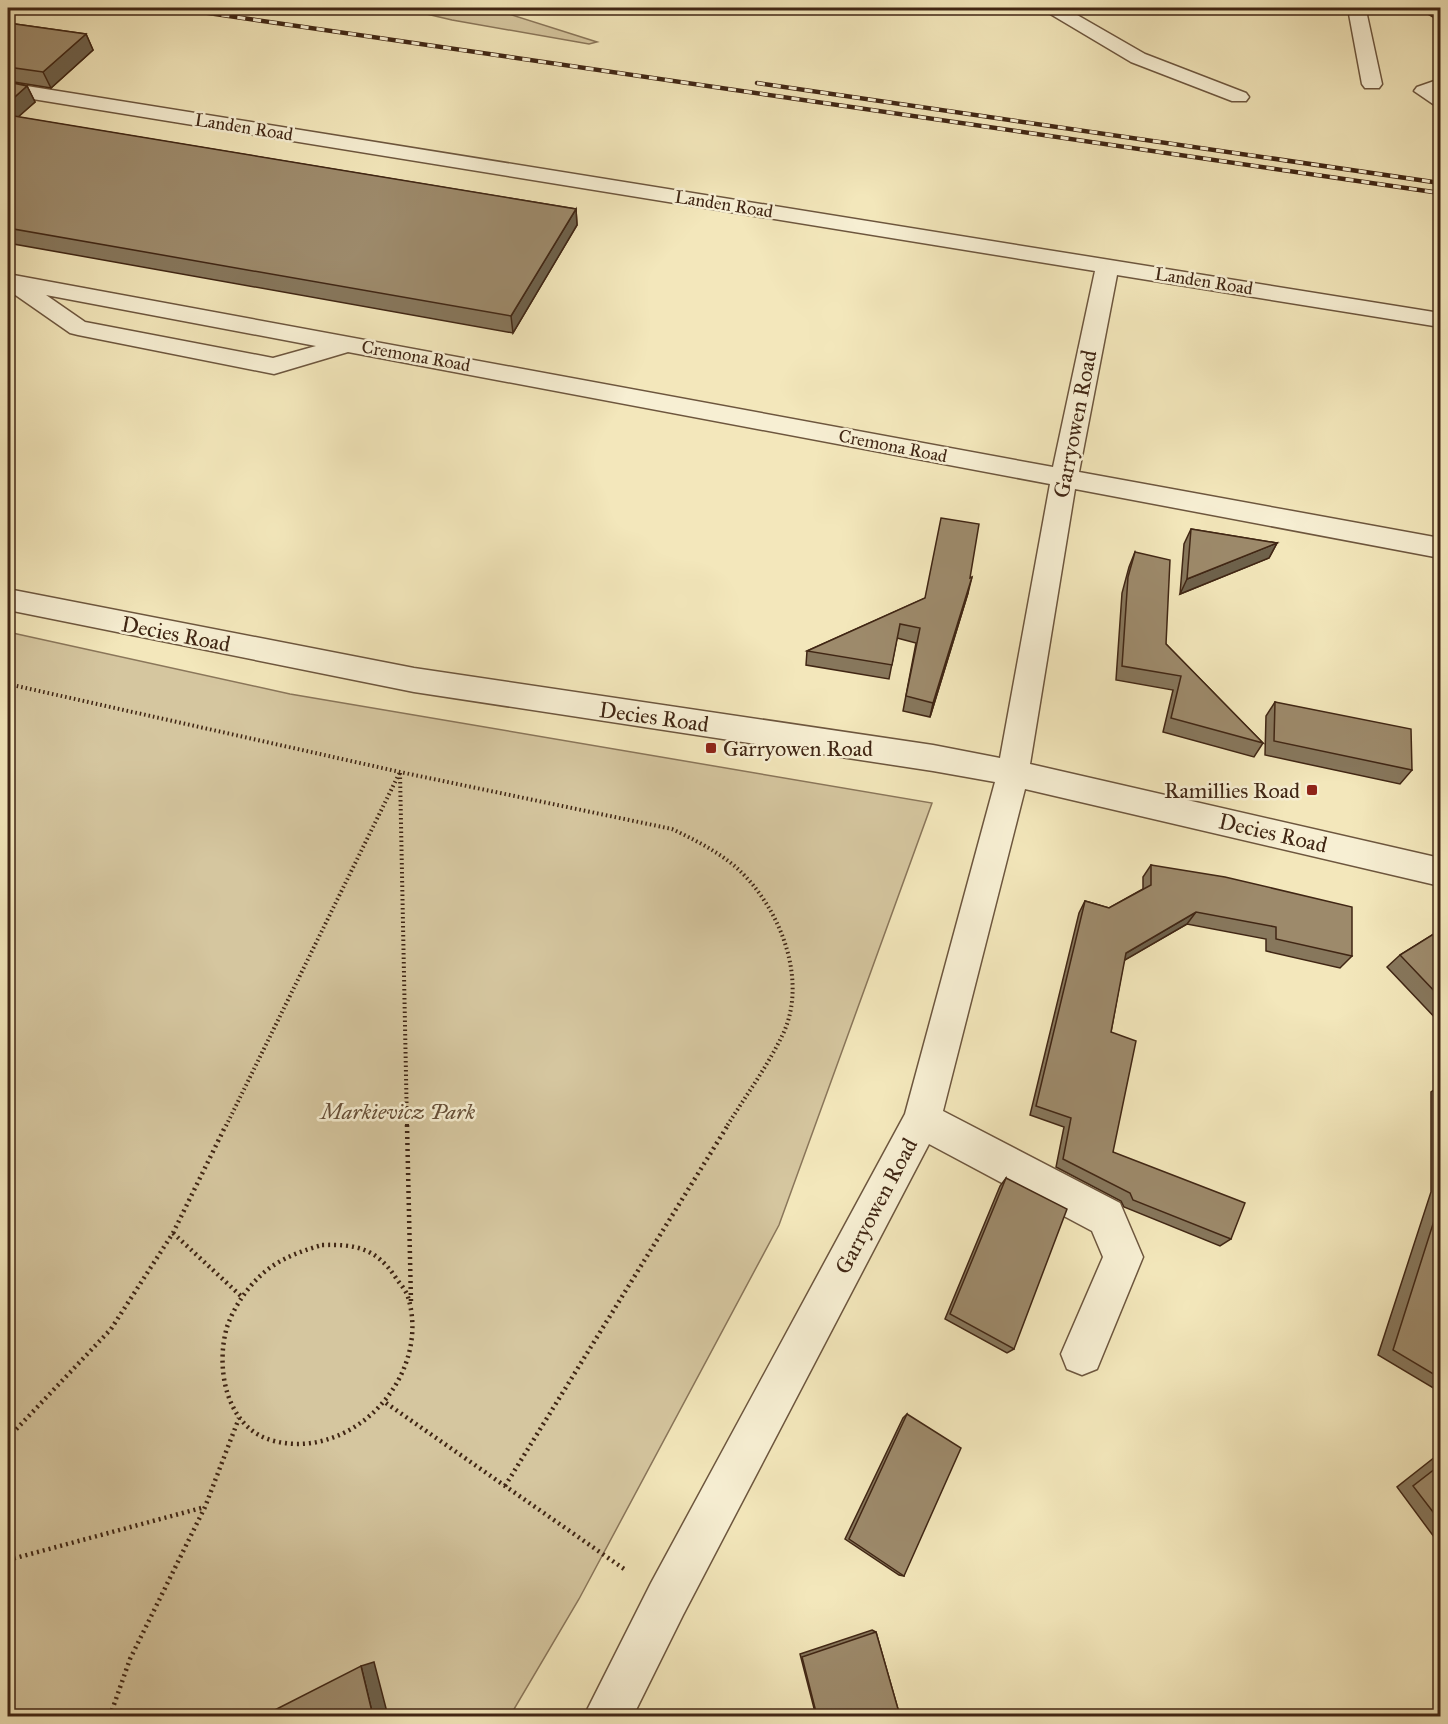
<svg xmlns="http://www.w3.org/2000/svg" width="1448" height="1724" font-family="'IM FELL Great Primer',serif">
<rect width="100%" height="100%" fill="#f3e7bb"/>
<filter id="stains"><feTurbulence type="fractalNoise" baseFrequency=".00333" numOctaves="4"/><feColorMatrix values="0 0 0 0 .2 0 0 0 0 .09 0 0 0 0 .02 0 0 0 .5 -.17"/></filter>
<radialGradient id="worn" r=".72"><stop offset=".6" stop-color="#630" stop-opacity="0"/><stop offset="1" stop-color="#630" stop-opacity=".3"/></radialGradient>
<g fill="#d5c69f" stroke="#8a765a" stroke-width="1.5">
<polygon points="401,8 490,8 597,42 589,44 452,20"/>
<polygon points="8,632 290,694 932,803 779,1225 579,1599 510,1716 8,1716"/>
</g>
<g fill="none" stroke-linecap="round" stroke-linejoin="round">
<defs>
<g id="minor">
<polygon points="1044,8 1065,8 1145,54 1246,93 1249,97 1246,101 1232,101 1131,62 1047,12"/>
<polygon points="1355,8 1374,8 1367,15 1382,84 1379,88 1365,88 1362,84 1349,14"/>
<polygon points="1440,79 1440,106 1433,104 1414,91 1417,87"/>
<path d="M 8,83 L 1440,313 L 1440,327 L 1117,275 L 1079,472 L 1440,538 L 1440,558 L 1075,489 L 1030,764 L 1440,858 L 1440,886 L 1025,789 L 943,1111 L 1120,1203 L 1143,1257 L 1097,1369 L 1082,1375 L 1067,1369 L 1061,1354 L 1103,1257 L 1092,1231 L 929,1144 L 683,1615 L 633,1716 L 584,1716 L 651,1583 L 905,1114 L 995,782 L 933,771 L 414,692 L 8,610 L 8,589 L 414,668 L 933,745 L 1000,758 L 1050,484 L 348,352 L 274,374 L 78,335 L 70,333 L 14,294 L 11,288 L 8,288 L 8,274 L 1053,467 L 1095,271 L 8,95 ZM 46,295 L 316,346 L 273,358 L 85,322 Z"/>
</g>
</defs>
<use href="#minor" stroke="#6d563e" stroke-width="3"/>
<g stroke="#402614" stroke-width="4" stroke-dasharray="1.5 3" stroke-linecap="butt">
<path d="M 8,684 L 400,772 L 672,829 C 695,840 719,852 738,869 C 781,909 809,982 782,1036 C 767,1067 745,1097 727,1126"/>
<polyline points="400,773 407,1126"/>
<polyline points="226,1126 400,772"/>
</g>
<g stroke="#402614" stroke-width="4.5" stroke-dasharray="2 4" stroke-linecap="butt">
<polyline points="407,1125 411,1302"/>
<polyline points="173,1233 242,1297"/>
<path d="M 322,1245 C 356,1244 376,1248 396,1278 C 400,1284 406,1290 408,1297 C 432,1375 354,1461 274,1441 C 226,1429 215,1368 227,1327 C 233,1309 245,1291 258,1278 C 276,1260 298,1252 322,1245 Z"/>
<polyline points="386,1403 627,1571"/>
<polyline points="8,1438 111,1329 173,1233 226,1125"/>
<polyline points="505,1486 728,1125"/>
<polyline points="8,1560 205,1507"/>
<polyline points="110,1716 130,1659 205,1507 239,1418"/>
</g>
<use href="#minor" fill="#f7efd3" fill-rule="evenodd"/>
<defs>
<g id="rail">
<polyline points="174,8 1440,193"/>
<polyline points="757,83 1440,183"/>
</g>
</defs>
<use href="#rail" stroke="#402614" stroke-width="4.5"/>
<use href="#rail" stroke="#f7efd3" stroke-width="3" stroke-dasharray="8" stroke-linecap="butt"/>
</g>
<g fill="#87775c" stroke="#402614" stroke-width="1.5">
<polygon points="1417,8 1440,8 1440,21"/>
<polygon points="8,23 86,34 93,50 51,88 8,81"/>
<polygon points="8,82 27,86 35,102 17,117 576,209 577,225 513,333 8,243"/>
<polygon points="1191,529 1277,543 1269,558 1180,594 1184,544"/>
<polygon points="1135,552 1166,644 1263,743 1254,757 1163,732 1173,690 1116,680 1122,593 1129,567"/>
<polygon points="970,578 968,593 930,717 903,711 916,643 897,638 889,679 806,665 807,651"/>
<polygon points="1275,702 1412,770 1400,784 1265,755 1266,716"/>
<polygon points="1151,865 1352,956 1340,968 1266,951 1266,939 1187,924 1124,960 1111,1032 1113,1152 1231,1239 1220,1246 1124,1207 1121,1201 1056,1167 1064,1127 1030,1115 1079,913 1085,901 1109,908 1143,889 1143,877"/>
<polygon points="1440,930 1440,1023 1387,967 1400,955"/>
<polygon points="1440,1086 1440,1392 1378,1355 1431,1192 1431,1092"/>
<polygon points="1006,1178 1014,1349 1007,1353 945,1319 1000,1186"/>
<polygon points="907,1414 904,1576 899,1575 845,1539 903,1418"/>
<polygon points="1440,1453 1440,1545 1397,1487"/>
<polygon points="872,1630 876,1632 900,1716 816,1716 800,1654"/>
</g>
<g fill="#6e614b" stroke="#402614" stroke-width="1.5">
<polygon points="86,34 93,50 51,88 43,72"/>
<polygon points="27,86 35,102 8,126 8,103"/>
<polygon points="576,209 577,225 513,333 511,316"/>
<polygon points="1277,543 1269,558 1180,594 1187,579"/>
<polygon points="972,577 968,593 930,717 933,703"/>
<polygon points="1196,912 1187,924 1118,964 1126,953"/>
<polygon points="374,1662 388,1716 373,1716 361,1666"/>
</g>
<g fill="#9d8a6b" stroke="#402614" stroke-width="1.5">
<polygon points="8,23 86,34 43,72 8,67"/>
<polygon points="8,82 27,86 8,103"/>
<polygon points="8,115 576,209 511,316 8,228"/>
<polygon points="941,518 979,524 970,578 972,577 933,703 906,696 920,628 900,624 892,665 807,651 925,598"/>
<polygon points="1191,529 1277,543 1187,579"/>
<polygon points="1135,552 1170,560 1166,644 1263,743 1171,718 1181,676 1122,666 1128,577"/>
<polygon points="1275,702 1411,729 1412,770 1274,741"/>
<polygon points="1151,865 1225,877 1352,907 1352,956 1276,939 1276,927 1196,912 1126,953 1111,1032 1136,1041 1113,1152 1245,1203 1231,1239 1133,1200 1130,1193 1063,1159 1071,1118 1036,1106 1085,901 1109,908 1151,885"/>
<polygon points="1440,930 1440,997 1400,955"/>
<polygon points="1006,1178 1067,1209 1014,1349 950,1314"/>
<polygon points="1440,1202 1440,1378 1393,1350"/>
<polygon points="907,1414 961,1448 904,1576 849,1539"/>
<polygon points="1440,1465 1440,1521 1413,1486"/>
<polygon points="876,1632 900,1716 817,1716 802,1657"/>
<polygon points="361,1666 373,1716 263,1716"/>
</g>
<g fill="#8f2418" stroke="#f7efd3" stroke-width="2">
<rect x="705" y="742" width="12" height="12" rx="3"/>
<rect x="1306" y="784" width="12" height="12" rx="3"/>
</g>
<g text-anchor="middle" dominant-baseline="central" stroke-width="5" stroke-linejoin="round" paint-order="stroke">
<g font-size="18" fill="#402614" stroke="#f7efd3">
<text transform="translate(244 127) rotate(9)">Landen Road</text>
<text transform="translate(724 204) rotate(9)">Landen Road</text>
<text transform="translate(1204 281) rotate(9)">Landen Road</text>
<text transform="translate(416 356) rotate(10)">Cremona Road</text>
<text transform="translate(893 446) rotate(11)">Cremona Road</text>
</g>
<g font-size="22" fill="#402614" stroke="#f7efd3">
<text transform="translate(1075 424) rotate(-79)">Garryowen Road</text>
<text transform="translate(176 634) rotate(11)">Decies Road</text>
<text transform="translate(654 717) rotate(8)">Decies Road</text>
<text transform="translate(1273 833) rotate(13)">Decies Road</text>
<text transform="translate(876 1206) rotate(-62)">Garryowen Road</text>
</g>
<g font-size="22" fill="#402614" stroke="#f7efd3" text-anchor="start">
<text x="723" y="748">Garryowen Road</text>
<text x="1300" y="790" text-anchor="end">Ramillies Road</text>
</g>
<g font-size="22" font-style="italic" fill="#654e37" stroke="#f7efd3">
<text x="398" y="1111">Markievicz Park</text>
</g>
</g>
<rect width="1448" height="1724" fill="none" stroke="#f3e7bb" stroke-width="30"/>
<rect x="9" y="9" width="1430" height="1706" fill="none" stroke="#402614" stroke-width="3"/>
<rect x="15" y="15" width="1418" height="1694" fill="none" stroke="#402614" stroke-width="1.5"/>
<rect width="100%" height="100%" filter="url(#stains)"/>
<rect width="100%" height="100%" fill="url(#worn)"/>
</svg>
